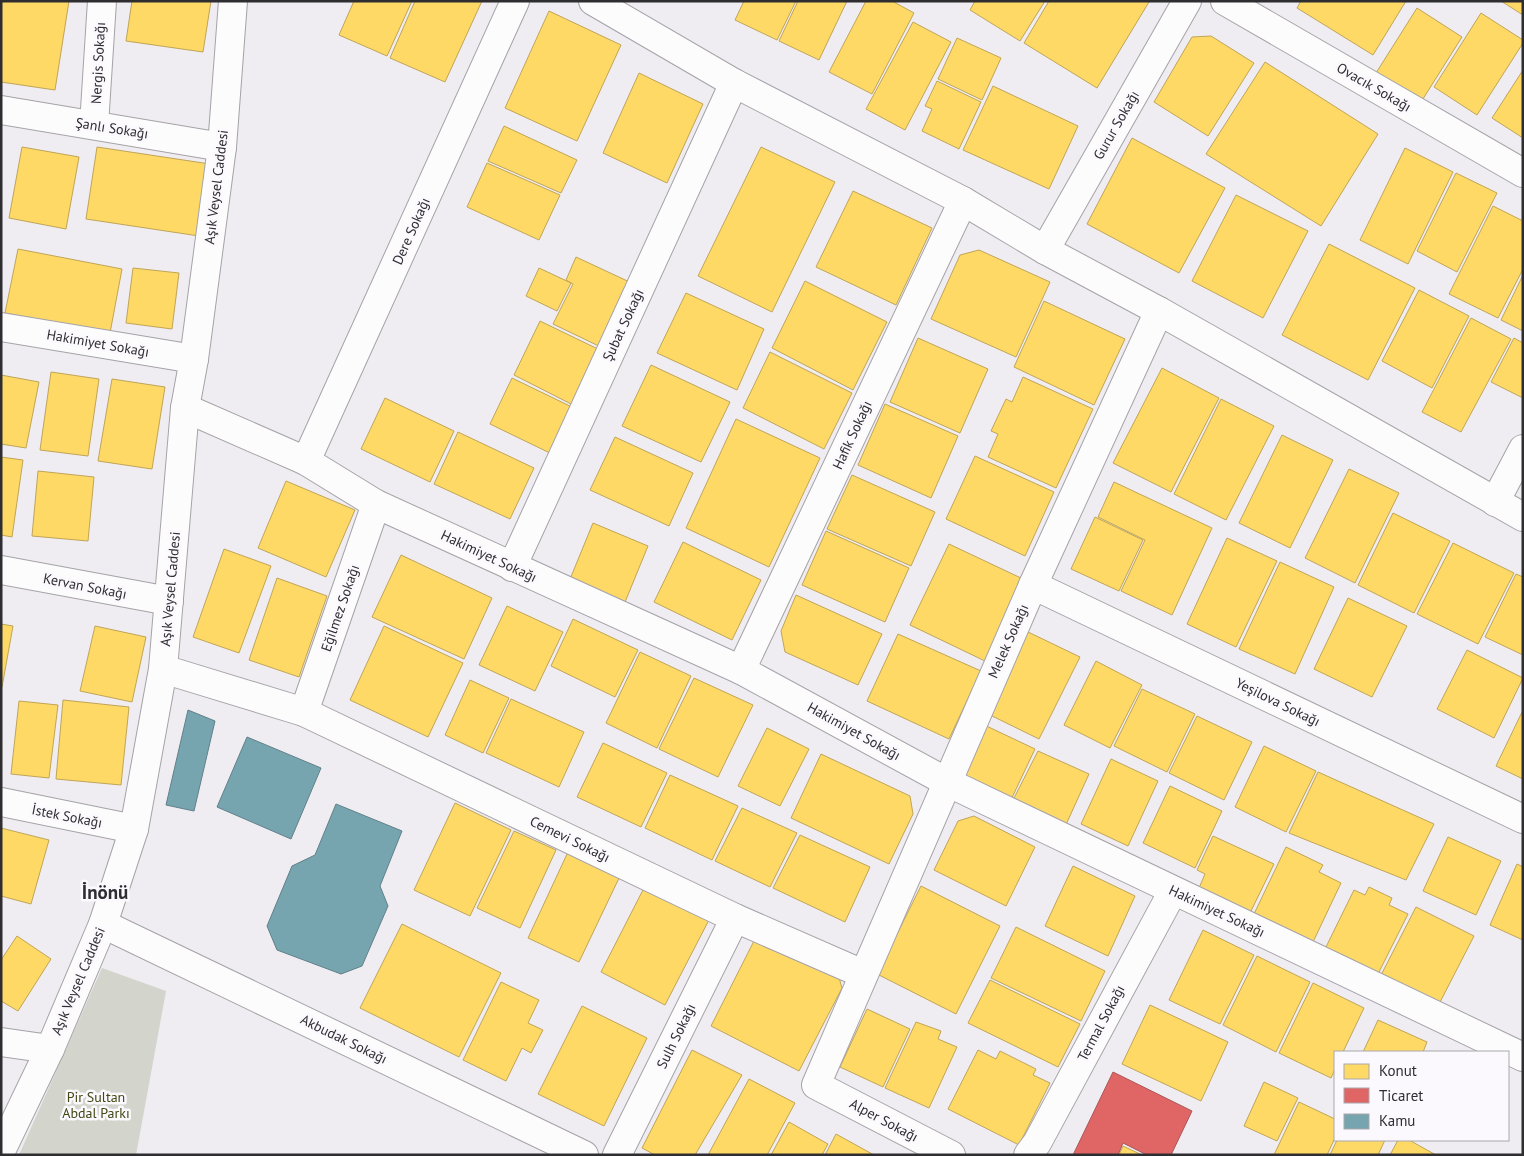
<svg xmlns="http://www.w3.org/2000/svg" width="1524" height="1156" font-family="'PT Sans',sans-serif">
<rect width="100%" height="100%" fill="#efecf2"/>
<polygon fill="#d3d4cc" points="102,968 166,991 136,1155 19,1155"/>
<g fill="#ffd966" stroke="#c0a556">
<polygon points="1,1 69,1 55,90 1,82"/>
<polygon points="132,1 211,1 203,52 126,41"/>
<polygon points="354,1 412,1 387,56 339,35"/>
<polygon points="415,1 482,1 445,82 390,58"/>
<polygon points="744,1 796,1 777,40 735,20"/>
<polygon points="798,1 847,1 819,60 779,41"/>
<polygon points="866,1 892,1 914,13 872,94 829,72"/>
<polygon points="975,1 1045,1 1020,41 970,10"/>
<polygon points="1049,1 1147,1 1149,2 1097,88 1024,43"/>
<polygon points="1301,1 1406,1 1373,55 1297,8"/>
<polygon points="1501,1 1523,1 1523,15"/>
<polygon points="1417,8 1462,37 1421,102 1376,73"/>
<polygon points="549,11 621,45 577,141 505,108"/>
<polygon points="1481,13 1523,40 1523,43 1477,115 1434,87"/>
<polygon points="913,22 951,42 905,130 866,109"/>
<polygon points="1211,36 1254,63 1208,136 1154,102 1192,37"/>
<polygon points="957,38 1001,58 982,100 938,79"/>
<polygon points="1265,62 1378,134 1321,226 1206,154"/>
<polygon points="1523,70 1523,138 1492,118"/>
<polygon points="639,73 703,104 667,183 603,153"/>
<polygon points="937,81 981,102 959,149 922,131 932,109 925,106"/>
<polygon points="993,86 1078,126 1049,189 963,150"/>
<polygon points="504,126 577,160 561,193 488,161"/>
<polygon points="1132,138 1225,188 1179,273 1087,224"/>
<polygon points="22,147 79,157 66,229 9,218"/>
<polygon points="97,147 210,164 199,236 86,219"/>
<polygon points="761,147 835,182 772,312 698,276"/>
<polygon points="1405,148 1453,172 1408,264 1360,240"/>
<polygon points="487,163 560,195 539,240 467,207"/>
<polygon points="1456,173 1497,193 1457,272 1417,251"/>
<polygon points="853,191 932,228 896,305 816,267"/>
<polygon points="1236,195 1308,231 1263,318 1192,281"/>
<polygon points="1493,206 1523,221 1523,269 1498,318 1449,294"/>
<polygon points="1329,244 1415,288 1368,380 1282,335"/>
<polygon points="18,249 122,269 110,333 5,313"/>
<polygon points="979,250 1050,282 1016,357 931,319 960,255"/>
<polygon points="576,257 636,285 605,349 553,324 573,284 566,280"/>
<polygon points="133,268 179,273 172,329 126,323"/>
<polygon points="539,268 571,283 557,311 526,296"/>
<polygon points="1523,275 1523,331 1501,320"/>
<polygon points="805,281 887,322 853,390 772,348"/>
<polygon points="1419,290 1469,316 1432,388 1382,361"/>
<polygon points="686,293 764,329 737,390 657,353"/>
<polygon points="1044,301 1125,339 1094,405 1014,367"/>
<polygon points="1471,318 1511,339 1461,432 1422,412"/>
<polygon points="540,321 604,352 577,407 514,375"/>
<polygon points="918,338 988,369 960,433 890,402"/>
<polygon points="1514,338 1523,343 1523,398 1491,382"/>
<polygon points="770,352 852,393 824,449 743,408"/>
<polygon points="651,365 730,402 701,462 622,426"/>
<polygon points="1162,368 1219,398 1171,492 1113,463"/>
<polygon points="51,372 99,379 88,456 40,450"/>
<polygon points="1,375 39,382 26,448 1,444"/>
<polygon points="1023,377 1093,409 1056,488 988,457 998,434 991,431 1006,399 1012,402"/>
<polygon points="512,378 576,409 554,455 490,424"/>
<polygon points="112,379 165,387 152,469 98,461"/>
<polygon points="385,398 454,431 430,482 361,449"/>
<polygon points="1221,399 1274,426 1226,520 1174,494"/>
<polygon points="885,404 958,436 931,498 858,465"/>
<polygon points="736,419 820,458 769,567 686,528"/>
<polygon points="458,432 534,468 510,519 434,484"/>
<polygon points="1282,435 1333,460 1290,548 1239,523"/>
<polygon points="615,437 693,473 669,526 590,490"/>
<polygon points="975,456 1054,492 1025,556 946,519"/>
<polygon points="1,457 23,460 12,537 1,535"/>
<polygon points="1349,469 1399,493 1355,583 1305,558"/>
<polygon points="38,471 94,477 88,541 32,536"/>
<polygon points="852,475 935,512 911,566 827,529"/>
<polygon points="286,481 355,510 326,577 258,548"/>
<polygon points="1114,482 1212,528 1172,615 1121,591 1145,540 1098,517"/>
<polygon points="1393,513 1450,541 1414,613 1358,585"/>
<polygon points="1095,517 1143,540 1119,591 1071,569"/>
<polygon points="593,523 648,546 623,607 568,584"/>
<polygon points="826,531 909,568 885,622 802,585"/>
<polygon points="1227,538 1277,561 1236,647 1187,624"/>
<polygon points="683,542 761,580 732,640 654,602"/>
<polygon points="1453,543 1514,573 1478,644 1417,614"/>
<polygon points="949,544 1023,579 985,661 910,625"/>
<polygon points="224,549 271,566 239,653 193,637"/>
<polygon points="401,555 492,598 464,659 372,617"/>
<polygon points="1280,562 1334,587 1295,674 1239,649"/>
<polygon points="1516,574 1523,577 1523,655 1485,637"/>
<polygon points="277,578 327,596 299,677 249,660"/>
<polygon points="796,595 882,634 858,685 785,652 781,631"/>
<polygon points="1348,598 1407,626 1372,697 1314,669"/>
<polygon points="507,606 563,632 535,691 479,665"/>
<polygon points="573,619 638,650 615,697 551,666"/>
<polygon points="1,624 13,626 2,687 1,687"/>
<polygon points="95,626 146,637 132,702 80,691"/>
<polygon points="384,626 463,663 428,737 350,700"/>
<polygon points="1026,631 1080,657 1039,739 986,713"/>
<polygon points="898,634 981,671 949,739 867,701"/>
<polygon points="1467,650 1523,678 1494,738 1437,709"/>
<polygon points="640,652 691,676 657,748 606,723"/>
<polygon points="1096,661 1142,685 1110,748 1064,725"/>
<polygon points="694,678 753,705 718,777 659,749"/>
<polygon points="470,680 509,698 483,753 445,735"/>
<polygon points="1142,689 1195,714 1167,772 1114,746"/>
<polygon points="511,699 584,732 559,787 486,753"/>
<polygon points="63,700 129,707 121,785 56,779"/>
<polygon points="19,701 58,705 49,778 11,774"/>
<polygon points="1523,710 1523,779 1496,766"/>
<polygon points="1197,716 1252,742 1224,800 1169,773"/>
<polygon points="978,722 1035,749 1009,804 952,776"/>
<polygon points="767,728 809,749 780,806 738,786"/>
<polygon points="603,743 667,773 641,827 577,797"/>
<polygon points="1264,746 1316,771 1286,832 1235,807"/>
<polygon points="1038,751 1089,774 1064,829 1011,804"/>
<polygon points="821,754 910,796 913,814 889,864 791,818"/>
<polygon points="1111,759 1158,781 1128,846 1081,824"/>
<polygon points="1318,772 1434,824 1406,880 1289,833"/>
<polygon points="670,775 738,806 712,860 645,828"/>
<polygon points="1170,786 1222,811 1195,868 1143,843"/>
<polygon points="455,803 511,830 470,916 414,890"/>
<polygon points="742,808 797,833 770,887 715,861"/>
<polygon points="974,816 1035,847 1006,906 934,870 958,821"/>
<polygon points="1,828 49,840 31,904 1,896"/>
<polygon points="514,831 556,850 520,928 477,908"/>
<polygon points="800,835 870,867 845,922 773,888"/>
<polygon points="1213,836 1274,864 1250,913 1199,888 1205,874 1197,870"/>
<polygon points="1448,837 1501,861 1476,915 1423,891"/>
<polygon points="1286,847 1323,865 1319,872 1341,883 1313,942 1254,914"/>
<polygon points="568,852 620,876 579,962 528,938"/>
<polygon points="1517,864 1523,867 1523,940 1490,925"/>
<polygon points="1073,866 1135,896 1108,956 1045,926"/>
<polygon points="646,884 711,916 665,1005 601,972"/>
<polygon points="921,886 1000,926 956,1014 877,974"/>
<polygon points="1369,887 1392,898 1389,905 1408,914 1376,978 1324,951 1354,890 1365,895"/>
<polygon points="1416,907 1474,936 1437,1008 1379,979"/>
<polygon points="402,924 501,973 459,1057 360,1008"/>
<polygon points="1016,927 1105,971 1081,1021 991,978"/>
<polygon points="1203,930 1254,955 1220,1024 1169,1000"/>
<polygon points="758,933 836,967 842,988 799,1071 711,1026"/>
<polygon points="17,936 51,959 18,1011 1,1001 1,960"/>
<polygon points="1257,956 1310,982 1276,1052 1223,1025"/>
<polygon points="990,980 1080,1024 1058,1067 968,1023"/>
<polygon points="501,982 539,1000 528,1023 543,1030 531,1053 522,1048 506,1081 463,1060"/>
<polygon points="1313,983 1364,1008 1343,1052 1335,1052 1335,1069 1331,1078 1279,1053"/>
<polygon points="1150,1005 1228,1042 1201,1101 1122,1064"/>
<polygon points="582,1006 647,1038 604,1126 538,1094"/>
<polygon points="867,1009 910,1029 883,1087 840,1067"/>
<polygon points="1378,1020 1427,1042 1423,1052 1363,1052"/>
<polygon points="916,1022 941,1031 938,1039 957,1047 929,1108 885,1088"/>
<polygon points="692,1050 742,1075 695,1155 655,1155 642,1148"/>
<polygon points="978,1050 996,1059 1000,1051 1036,1069 1033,1075 1050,1083 1019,1145 948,1109"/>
<polygon points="749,1079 795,1103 767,1155 708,1155"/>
<polygon points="1264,1082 1298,1098 1277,1141 1244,1126"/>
<polygon points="1299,1102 1335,1119 1335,1138 1327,1155 1274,1155"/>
<polygon points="789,1122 828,1144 822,1155 771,1155"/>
<polygon points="836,1134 874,1155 825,1155"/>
<polygon points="1337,1140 1385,1140 1378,1155 1330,1155"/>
<polygon points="1398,1140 1409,1140 1436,1155 1390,1155"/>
<polygon points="1123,1146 1142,1155 1119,1155"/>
</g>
<polygon fill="#e06666" stroke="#ab5556" points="1113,1072 1192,1111 1171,1155 1147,1155 1123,1143 1118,1155 1073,1155"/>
<g fill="#76a5af" stroke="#608189">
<polygon points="188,710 215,721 194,811 166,805"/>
<polygon points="247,737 321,768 291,839 217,807"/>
<polygon points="336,804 402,831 380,886 388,906 362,966 341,974 277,950 267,926 292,866 315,855"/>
</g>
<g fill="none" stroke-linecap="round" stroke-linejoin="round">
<defs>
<g id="minor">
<polyline points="593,1 734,83 963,201 1045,250 1159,311 1523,517"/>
<polyline points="1225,1 1523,173"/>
<polyline points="1,110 222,147"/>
<polyline points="94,125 102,1"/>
<polyline points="1045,250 1187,1"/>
<polyline points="1,327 194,359"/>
<polyline points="185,408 306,461 376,504 741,670 947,782 1523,1057"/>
<polyline points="306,461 515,1"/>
<polyline points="1495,502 1523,449"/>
<polyline points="512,567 734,83"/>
<polyline points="1,570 169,601"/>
<polyline points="1033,585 1523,819"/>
<polyline points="163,669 304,712 735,918 863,974"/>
<polyline points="741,670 963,201"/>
<polyline points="304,712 376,504"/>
<polyline points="1,802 134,829"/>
<polyline points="103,924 584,1155"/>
<polyline points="1,1042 50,1049"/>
<polyline points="1,1151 50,1049 103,924 134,829 163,669 185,408 194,359 222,147 233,1"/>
<polyline points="617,1155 735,918"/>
<polyline points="951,1155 816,1085 1033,585 1159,311"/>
<polyline points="1028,1155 1037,1143 1173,891"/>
</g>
</defs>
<use href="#minor" stroke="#a5a3a7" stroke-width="30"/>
<use href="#minor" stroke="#fdfcfd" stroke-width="28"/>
</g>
<g text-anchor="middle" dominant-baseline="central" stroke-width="5" stroke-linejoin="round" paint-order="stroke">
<g font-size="14" fill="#2e2d30" stroke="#fbf8fe">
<text transform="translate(98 63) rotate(-87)">Nergis Sokağı</text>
<text transform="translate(1374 87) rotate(30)">Ovacık Sokağı</text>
<text transform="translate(1116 125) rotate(-60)">Gurur Sokağı</text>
<text transform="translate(112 128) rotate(9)">Şanlı Sokağı</text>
<text transform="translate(216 187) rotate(-83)">Aşık Veysel Caddesi</text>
<text transform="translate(411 231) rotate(-66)">Dere Sokağı</text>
<text transform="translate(623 325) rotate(-65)">Şubat Sokağı</text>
<text transform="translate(98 343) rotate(10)">Hakimiyet Sokağı</text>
<text transform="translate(852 435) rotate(-65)">Hafik Sokağı</text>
<text transform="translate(489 556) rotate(25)">Hakimiyet Sokağı</text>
<text transform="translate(85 586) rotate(11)">Kervan Sokağı</text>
<text transform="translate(170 589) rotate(-85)">Aşık Veysel Caddesi</text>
<text transform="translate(340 608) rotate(-71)">Eğilmez Sokağı</text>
<text transform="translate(1008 641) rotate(-66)">Melek Sokağı</text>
<text transform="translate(1278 702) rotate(26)">Yeşilova Sokağı</text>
<text transform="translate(854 731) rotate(29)">Hakimiyet Sokağı</text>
<text transform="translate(67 816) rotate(11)">İstek Sokağı</text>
<text transform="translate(570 839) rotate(26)">Cemevi Sokağı</text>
<text transform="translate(1217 911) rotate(25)">Hakimiyet Sokağı</text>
<text transform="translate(78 981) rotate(-67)">Aşık Veysel Caddesi</text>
<text transform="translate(1101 1023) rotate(-62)">Termal Sokağı</text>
<text transform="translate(676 1036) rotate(-64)">Sulh Sokağı</text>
<text transform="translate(344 1039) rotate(26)">Akbudak Sokağı</text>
<text transform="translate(884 1120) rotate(28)">Alper Sokağı</text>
</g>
<g font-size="14" fill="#424713" stroke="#fbf8fe">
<text x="96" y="1097">Pir Sultan<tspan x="96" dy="16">Abdal Parkı</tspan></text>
</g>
<g font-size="19" font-weight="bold" fill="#2e2d30" stroke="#fbf8fe">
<text x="105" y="892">İnönü</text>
</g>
</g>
<rect width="1524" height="1156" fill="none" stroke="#2e2d30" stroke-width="5"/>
<rect x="1334" y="1051" width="175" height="90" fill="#fbf8fe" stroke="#a9a7ac"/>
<rect x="1344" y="1064" width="25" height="15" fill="#ffd966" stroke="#a9a7ac"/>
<text x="1379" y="1076" font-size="15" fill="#2e2d30">Konut</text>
<rect x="1344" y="1088" width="25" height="15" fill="#e06666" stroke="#a9a7ac"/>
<text x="1379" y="1101" font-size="15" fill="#2e2d30">Ticaret</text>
<rect x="1344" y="1114" width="25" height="15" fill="#76a5af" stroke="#a9a7ac"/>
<text x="1379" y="1126" font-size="15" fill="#2e2d30">Kamu</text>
</svg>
